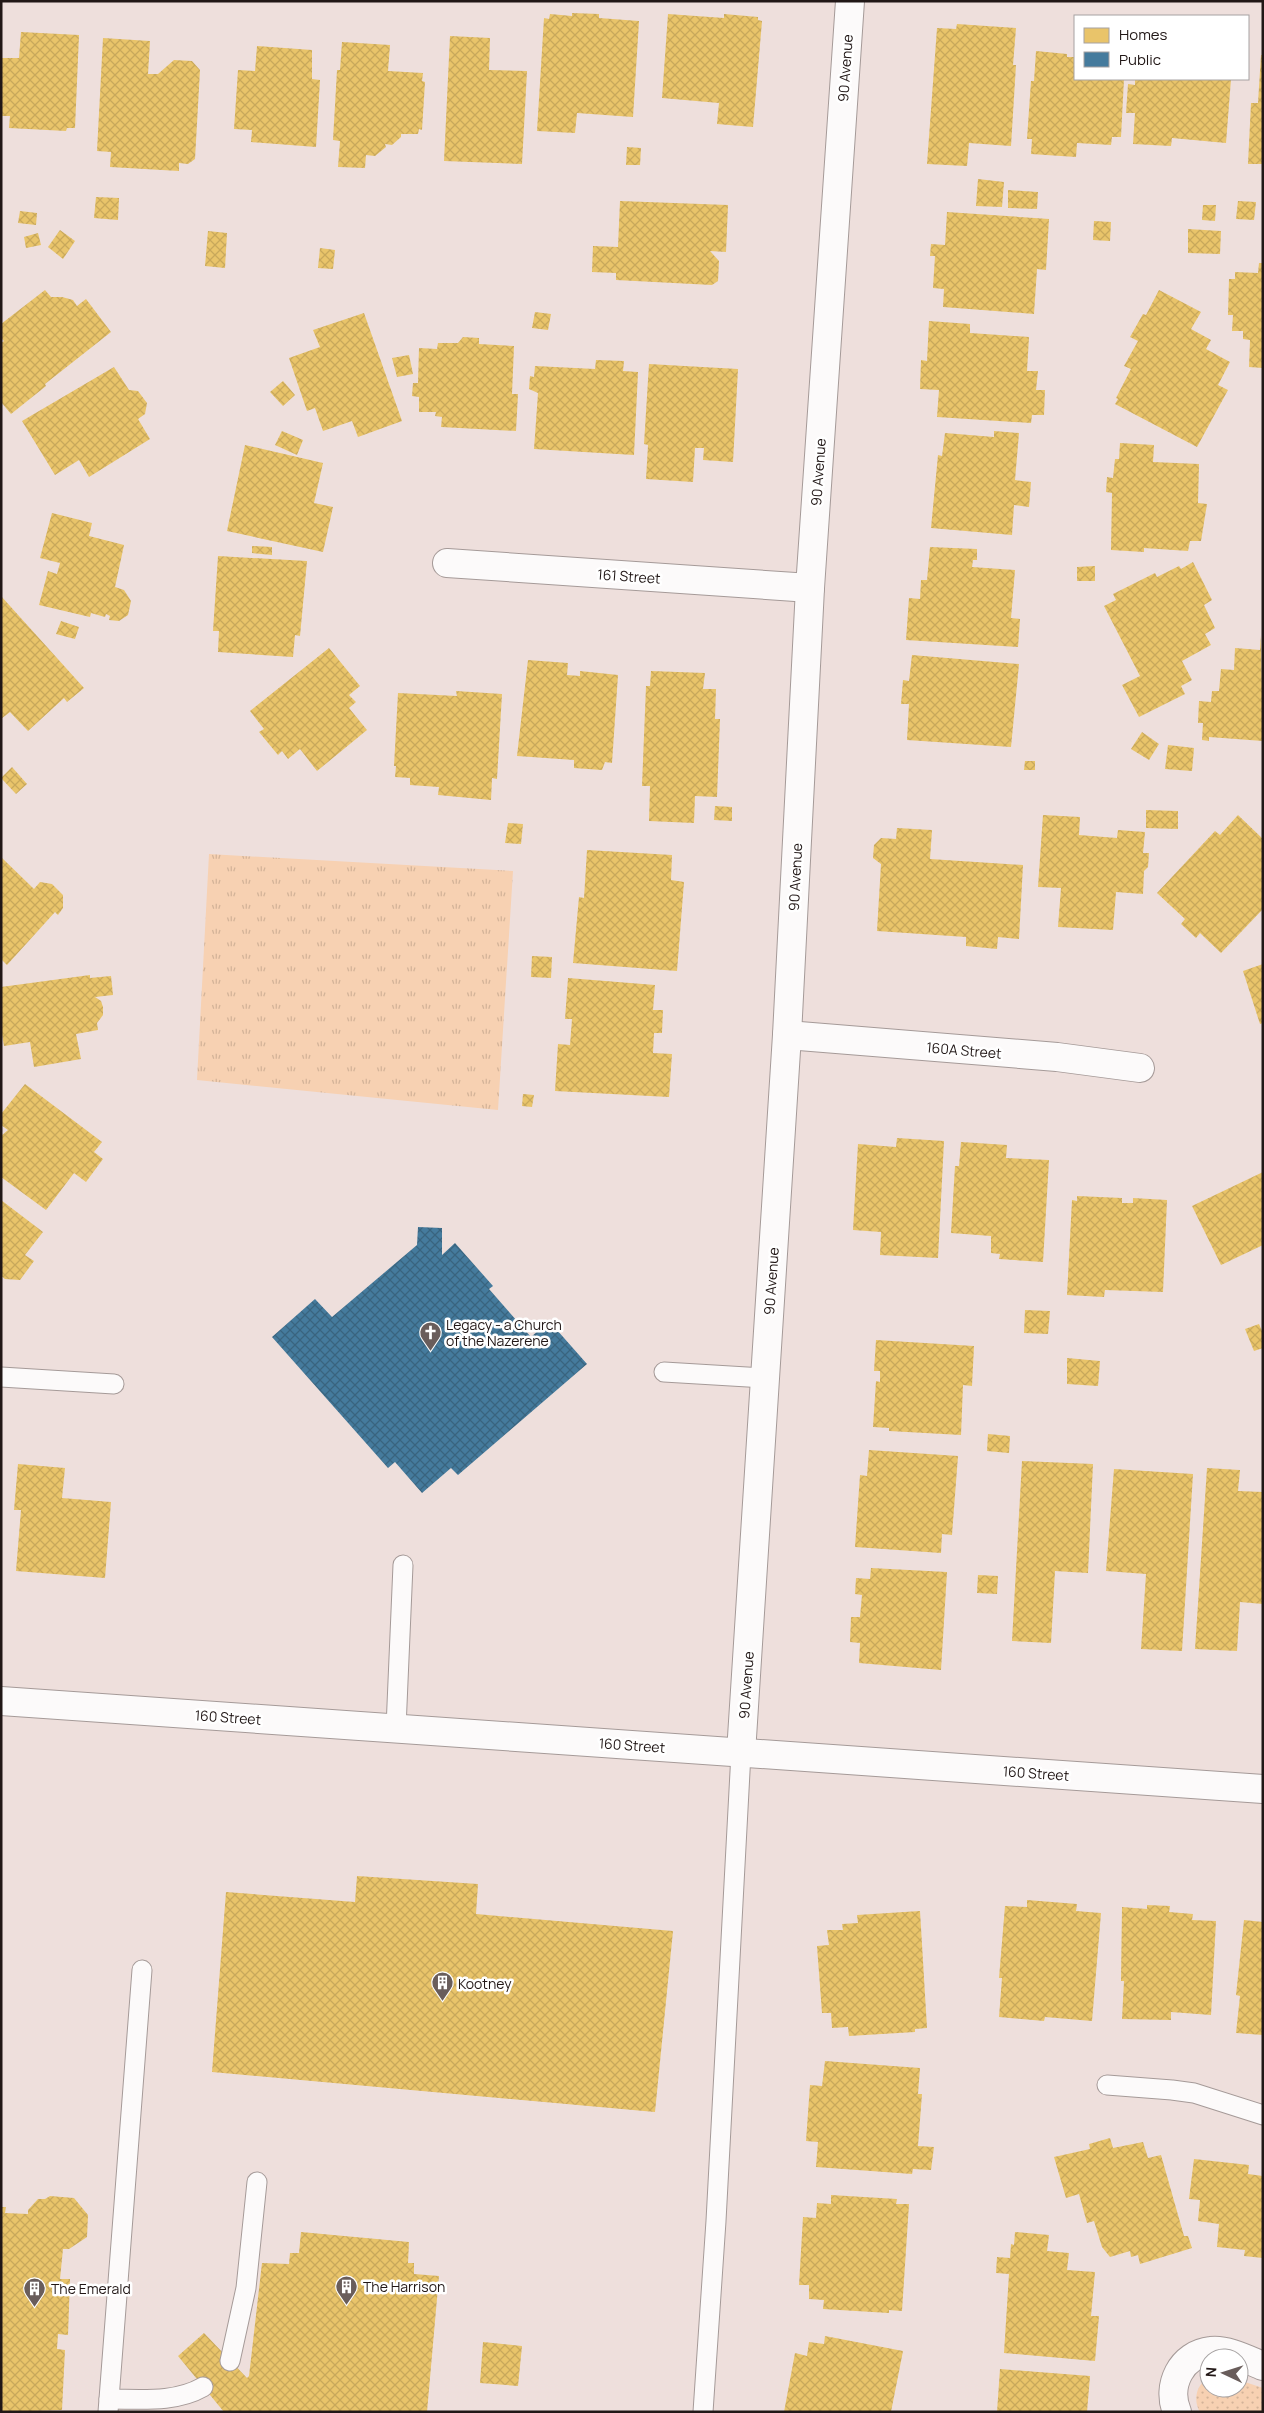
<svg xmlns="http://www.w3.org/2000/svg" width="1264" height="2413" font-family="Manrope,sans-serif">
<defs>
<pattern id="grass-tufts" width="24" height="20" patternUnits="userSpaceOnUse" patternTransform="scale(1.25)"><rect width="24" height="20" fill="#f7d1b2"/><path d="M3 7l-1-3M5 7V3M7 7l1-3M15 17l-1-3M17 17v-4M19 17l1-3" fill="none" stroke="#d3b398"/></pattern>
<pattern id="park-dots" width="8" height="8" patternUnits="userSpaceOnUse" patternTransform="scale(1.25)"><rect width="8" height="8" fill="#f7d1b2"/><path d="M2 2h.1M6 6h.1" fill="none" stroke="#d3b398" stroke-width="1.8" stroke-linecap="round"/></pattern>
<pattern id="homes-cross-hatch" width="8" height="8" patternUnits="userSpaceOnUse" patternTransform="scale(1.25)"><rect width="8" height="8" fill="#e9c46a"/><path d="M0 0l8 8M0 8l8-8" fill="none" stroke="#c8a85b"/></pattern>
<pattern id="public-cross-hatch" width="8" height="8" patternUnits="userSpaceOnUse" patternTransform="scale(1.25)"><rect width="8" height="8" fill="#457b9d"/><path d="M0 0l8 8M0 8l8-8" fill="none" stroke="#39647f"/></pattern>
</defs>
<rect width="100%" height="100%" fill="#eedfdc"/>
<polygon fill="url(#grass-tufts)" points="209,854 513,871 498,1110 197,1080"/>
<path fill="url(#park-dots)" d="M 1209,2378 L 1209,2388 L 1239,2388 L 1239,2380 L 1263,2388 L 1263,2412 L 1200,2412 C 1193,2400 1196,2384 1209,2378 Z"/>
<g fill="url(#homes-cross-hatch)">
<polygon points="572,13 599,14 599,18 639,21 633,117 577,113 575,133 537,131 544,18 549,19 550,14 572,16"/>
<polygon points="668,14 724,18 724,14 758,17 758,20 762,21 753,127 717,124 719,103 662,98"/>
<polygon points="957,24 1016,28 1013,65 1016,65 1011,146 969,143 967,166 927,164 937,28 956,29"/>
<polygon points="21,32 79,35 75,128 67,128 66,131 9,128 10,116 1,116 1,58 19,58"/>
<polygon points="450,36 490,38 489,70 527,71 522,164 444,161"/>
<polygon points="103,38 150,41 148,74 158,74 174,60 192,61 200,70 195,159 188,164 179,163 179,171 110,167 111,152 97,151"/>
<polygon points="342,42 390,45 388,71 423,73 422,81 425,82 422,130 419,129 418,134 401,134 401,137 392,145 385,144 386,147 375,156 366,155 365,168 338,167 340,141 333,140 337,70 340,70"/>
<polygon points="257,46 312,50 312,79 320,80 316,147 251,142 252,130 234,129 238,70 255,71"/>
<polygon points="1036,51 1067,54 1067,57 1075,57 1075,79 1124,79 1121,137 1112,137 1111,145 1077,143 1076,157 1031,154 1032,139 1027,139 1031,81 1034,81"/>
<polygon points="1261,55 1263,55 1263,164 1248,164 1251,103 1258,103"/>
<polygon points="1135,79 1231,79 1226,143 1172,138 1171,146 1133,144 1135,113 1126,113 1128,84 1135,85"/>
<polygon points="627,147 641,148 640,165 626,165"/>
<polygon points="978,179 1004,182 1002,207 976,206"/>
<polygon points="1008,190 1038,192 1037,209 1008,208"/>
<polygon points="96,197 119,198 118,220 94,218"/>
<polygon points="620,201 728,205 726,252 710,251 719,261 718,281 712,285 616,280 616,273 592,272 593,246 618,247"/>
<polygon points="1238,201 1256,202 1254,220 1236,219"/>
<polygon points="1203,205 1216,205 1215,221 1202,220"/>
<polygon points="20,211 37,213 36,225 18,223"/>
<polygon points="947,212 1049,219 1046,270 1037,269 1034,314 943,307 944,289 933,288 935,256 930,256 931,244 945,245"/>
<polygon points="1094,221 1111,222 1110,241 1093,240"/>
<polygon points="1188,229 1221,231 1220,254 1188,253"/>
<polygon points="60,230 75,241 63,259 48,247"/>
<polygon points="208,231 227,233 225,268 205,266"/>
<polygon points="38,233 41,245 26,248 24,237"/>
<polygon points="320,248 335,250 333,269 318,268"/>
<polygon points="1259,263 1263,263 1263,368 1249,367 1250,340 1243,339 1243,331 1232,331 1233,315 1228,315 1229,279 1235,279 1235,272 1258,273"/>
<polygon points="45,290 51,297 62,297 73,300 77,306 86,299 111,332 45,384 46,386 11,414 1,402 1,343 4,341 1,338 1,324"/>
<polygon points="1159,290 1201,312 1191,329 1211,340 1206,349 1230,362 1218,385 1228,390 1197,447 1115,404 1118,399 1116,398 1131,369 1124,366 1138,341 1130,337 1143,314 1146,315"/>
<polygon points="535,312 551,314 548,330 532,328"/>
<polygon points="364,313 402,421 358,437 352,421 323,431 315,408 307,411 289,358 320,347 313,330"/>
<polygon points="929,321 970,324 970,333 1029,337 1027,371 1038,371 1036,390 1045,390 1044,415 1032,415 1031,423 937,417 939,390 920,389 921,360 927,361"/>
<polygon points="463,337 479,338 479,344 514,346 512,394 518,394 516,431 441,427 442,417 435,416 436,412 419,412 419,397 412,396 413,383 418,383 419,348 437,349 438,343 458,343"/>
<polygon points="409,355 413,374 397,377 392,358"/>
<polygon points="596,360 624,361 623,371 638,372 634,455 534,449 538,393 529,389 530,376 534,377 535,366 595,369"/>
<polygon points="649,364 738,369 733,462 703,460 704,448 695,448 693,482 646,479 648,445 644,444"/>
<polygon points="114,367 129,390 138,391 147,403 145,414 138,419 150,439 89,477 79,460 55,475 22,421"/>
<polygon points="283,381 295,395 283,406 270,392"/>
<polygon points="282,431 303,440 297,455 275,445"/>
<polygon points="994,431 1019,433 1015,480 1031,482 1029,507 1014,505 1012,535 931,528 938,455 942,456 945,433 994,437"/>
<polygon points="1120,443 1154,445 1153,462 1199,464 1198,503 1207,504 1201,541 1190,541 1188,551 1144,548 1144,552 1111,550 1112,493 1106,492 1107,477 1113,478 1115,459 1119,459"/>
<polygon points="245,445 323,463 314,503 333,507 323,552 227,531"/>
<polygon points="52,513 92,523 89,536 124,545 115,587 124,590 131,601 128,615 119,621 109,620 110,616 106,614 105,617 91,613 90,617 39,605 48,571 57,574 60,563 40,558"/>
<polygon points="252,546 272,547 272,555 252,553"/>
<polygon points="930,547 977,549 977,560 973,560 972,567 1015,570 1011,618 1020,619 1018,647 906,640 909,598 920,599 921,580 927,580"/>
<polygon points="218,556 307,561 300,636 295,635 293,657 218,652 219,631 213,631"/>
<polygon points="1193,562 1212,600 1204,605 1215,628 1205,634 1211,645 1182,661 1192,680 1181,686 1185,694 1139,717 1122,685 1140,676 1104,606 1116,600 1113,594 1155,573 1157,577 1179,566 1181,569"/>
<polygon points="1095,566 1095,581 1077,581 1077,567"/>
<polygon points="1,596 84,688 67,702 64,698 28,731 10,712 1,719"/>
<polygon points="61,621 79,627 75,639 56,634"/>
<polygon points="1261,635 1263,741 1209,737 1209,741 1202,740 1203,723 1198,723 1199,701 1211,702 1212,691 1219,691 1221,669 1234,670 1235,648 1260,650"/>
<polygon points="329,648 360,686 349,695 356,702 349,708 367,730 317,771 300,749 288,759 282,751 278,755 259,732 264,729 250,711"/>
<polygon points="912,655 1019,664 1011,747 907,740 909,704 901,704 903,680 909,681"/>
<polygon points="528,660 568,663 567,675 580,676 580,671 618,675 612,763 605,762 602,770 574,768 574,760 517,756"/>
<polygon points="651,671 705,673 703,689 716,689 715,719 720,719 717,797 695,796 694,823 649,821 650,786 642,786 646,686 650,686"/>
<polygon points="456,691 502,694 497,779 492,778 491,800 438,795 439,787 410,785 410,778 395,777 396,766 394,766 398,693 457,696"/>
<polygon points="1142,732 1159,744 1149,760 1131,749"/>
<polygon points="1168,745 1194,748 1192,771 1165,769"/>
<polygon points="1025,761 1035,761 1035,770 1024,770"/>
<polygon points="12,767 27,784 16,794 1,778"/>
<polygon points="715,806 732,807 732,821 714,820"/>
<polygon points="1146,810 1178,811 1178,829 1146,828"/>
<polygon points="1043,815 1080,817 1079,835 1117,838 1118,830 1145,832 1143,853 1149,853 1148,867 1144,871 1143,894 1116,892 1113,930 1058,927 1061,888 1038,887"/>
<polygon points="1238,815 1263,839 1263,909 1221,953 1200,933 1196,938 1181,924 1185,919 1157,893 1215,831 1220,835"/>
<polygon points="508,823 523,824 521,844 505,843"/>
<polygon points="897,828 932,830 930,859 1023,865 1019,939 998,937 997,949 966,946 966,937 877,931 881,864 873,858 874,845 881,838 896,839"/>
<polygon points="587,850 672,855 671,880 684,882 677,971 573,963 579,897 584,898"/>
<polygon points="1,857 34,889 40,882 52,884 63,895 63,908 58,915 55,912 7,965 1,959"/>
<polygon points="532,956 552,957 551,978 531,977"/>
<polygon points="1263,964 1263,1023 1260,1024 1243,971"/>
<polygon points="90,975 90,978 111,976 113,995 95,997 101,1001 103,1007 103,1015 97,1023 98,1030 76,1034 81,1059 34,1067 30,1042 4,1046 1,1029 1,987"/>
<polygon points="568,978 655,985 653,1010 663,1010 662,1033 654,1033 653,1053 672,1054 669,1097 555,1091 558,1044 570,1045 572,1019 565,1019"/>
<polygon points="25,1084 102,1142 94,1152 103,1159 86,1182 74,1173 46,1210 1,1177 1,1136 8,1130 1,1125 1,1114"/>
<polygon points="523,1094 534,1095 532,1107 522,1106"/>
<polygon points="897,1138 944,1141 938,1258 880,1255 881,1232 853,1230 858,1144 896,1147"/>
<polygon points="961,1142 1007,1145 1006,1158 1049,1160 1043,1262 999,1259 1000,1254 991,1253 991,1236 951,1233 955,1166 959,1166"/>
<polygon points="1263,1172 1263,1245 1221,1265 1192,1206"/>
<polygon points="1077,1196 1122,1198 1122,1203 1133,1203 1133,1198 1167,1200 1163,1292 1105,1290 1104,1297 1067,1295 1072,1200 1077,1201"/>
<polygon points="1,1200 43,1232 25,1255 34,1261 20,1280 5,1279 1,1276"/>
<polygon points="1025,1310 1050,1311 1048,1334 1024,1333"/>
<polygon points="1259,1324 1263,1333 1263,1348 1254,1351 1245,1329"/>
<polygon points="876,1340 974,1346 972,1386 963,1385 961,1435 889,1431 889,1428 873,1427 876,1381 880,1382 880,1371 874,1371"/>
<polygon points="1067,1358 1100,1361 1098,1386 1067,1384"/>
<polygon points="988,1434 1010,1436 1009,1453 987,1451"/>
<polygon points="869,1450 958,1456 952,1535 942,1534 941,1553 855,1547 860,1475 867,1476"/>
<polygon points="1022,1461 1093,1464 1088,1573 1055,1571 1051,1643 1012,1641"/>
<polygon points="18,1464 65,1468 62,1498 111,1502 105,1578 16,1571 21,1510 14,1510"/>
<polygon points="1207,1468 1240,1470 1238,1491 1263,1492 1263,1604 1240,1602 1237,1651 1195,1649"/>
<polygon points="1114,1469 1193,1474 1182,1651 1141,1649 1146,1574 1106,1571"/>
<polygon points="871,1568 947,1572 941,1670 859,1663 860,1643 850,1642 851,1617 860,1617 862,1595 855,1594 856,1578 870,1579"/>
<polygon points="978,1575 998,1576 997,1594 977,1593"/>
<polygon points="357,1876 478,1884 476,1914 673,1931 655,2112 212,2072 226,1892 355,1902"/>
<polygon points="1027,1900 1077,1904 1076,1911 1101,1913 1092,2021 1045,2017 1044,2021 999,2017 1002,1978 999,1978 1005,1906 1027,1907"/>
<polygon points="1147,1905 1170,1906 1169,1912 1193,1914 1192,1920 1216,1921 1211,2015 1171,2012 1171,2020 1122,2019 1124,1981 1121,1981 1122,1907 1147,1909"/>
<polygon points="920,1911 927,2028 915,2029 915,2032 849,2036 848,2027 832,2028 831,2013 822,2013 817,1946 829,1945 827,1930 843,1930 842,1924 858,1923 857,1915"/>
<polygon points="1244,1920 1263,1922 1263,2035 1236,2033 1240,1996 1236,1995"/>
<polygon points="825,2061 920,2068 918,2094 922,2094 918,2146 934,2147 931,2170 913,2169 912,2174 816,2167 818,2142 806,2141 810,2085 822,2086"/>
<polygon points="1110,2138 1113,2148 1143,2142 1148,2158 1161,2155 1184,2236 1188,2236 1192,2248 1140,2264 1138,2255 1131,2257 1130,2251 1110,2257 1102,2247 1094,2221 1087,2223 1079,2194 1066,2198 1054,2157 1090,2149 1089,2144"/>
<polygon points="1194,2159 1249,2165 1248,2174 1263,2176 1263,2258 1244,2256 1245,2250 1217,2247 1219,2224 1198,2221 1200,2200 1189,2199"/>
<polygon points="831,2195 897,2199 896,2204 909,2204 902,2311 889,2310 889,2313 823,2309 824,2300 809,2299 809,2285 799,2285 803,2217 816,2218 817,2203 831,2204"/>
<polygon points="50,2196 74,2198 88,2215 87,2237 69,2249 63,2249 60,2279 70,2279 68,2335 58,2334 57,2349 65,2350 62,2410 1,2412 1,2207 6,2207 5,2213 28,2214 28,2210 38,2199 45,2199"/>
<polygon points="301,2232 409,2242 408,2263 414,2263 414,2274 439,2276 427,2412 224,2412 178,2356 204,2333 247,2378 249,2376 262,2263 289,2264 290,2253 299,2253"/>
<polygon points="1015,2232 1049,2235 1047,2251 1069,2253 1067,2270 1095,2272 1091,2316 1099,2316 1095,2361 1004,2353 1009,2274 996,2273 997,2257 1010,2258 1011,2244 1014,2245"/>
<polygon points="825,2336 903,2351 891,2412 784,2412 795,2353 807,2356 809,2342 824,2344"/>
<polygon points="483,2342 522,2346 518,2386 480,2383"/>
<polygon points="1000,2369 1090,2376 1087,2412 997,2412"/>
</g>
<polygon fill="url(#public-cross-hatch)" points="418,1227 442,1228 442,1255 455,1243 493,1286 489,1289 531,1337 549,1321 587,1364 458,1475 451,1468 422,1493 395,1462 388,1468 272,1337 315,1299 332,1317 417,1245"/>
<g fill="none" stroke-linecap="round" stroke-linejoin="round">
<defs>
<g id="lane">
<polyline points="664,1372 765,1378"/>
<polyline points="1,1377 114,1384"/>
<polyline points="396,1728 403,1565"/>
<polyline points="1107,2085 1172,2090 1194,2093 1263,2115"/>
<polyline points="230,2361 246,2288 257,2182"/>
<path d="M 109,2399 C 141,2399 175,2403 203,2387"/>
<polyline points="108,2412 142,1970"/>
<polyline points="703,2412 716,2221 741,1753"/>
</g>
<g id="street">
<polyline points="447,563 810,588"/>
<polyline points="787,1035 1057,1057 1140,1068"/>
<polyline points="741,1753 787,1035 810,588 850,1"/>
<path d="M 1177,2412 C 1166,2386 1181,2354 1211,2351 C 1227,2349 1248,2360 1263,2366"/>
</g>
<polyline id="secondary" points="1,1701 1263,1789"/>
</defs>
<use href="#lane" stroke="#a59a98" stroke-width="21"/>
<use href="#street" stroke="#a59a98" stroke-width="30"/>
<use href="#secondary" stroke="#a59a98" stroke-width="30"/>
<use href="#lane" stroke="#fcfafa" stroke-width="19"/>
<use href="#street" stroke="#fcfafa" stroke-width="28"/>
<use href="#secondary" stroke="#fcfafa" stroke-width="28"/>
</g>
<defs>
<symbol id="church-pin" viewBox="-11 -11 22 30"><path d="M0 17L-7.5 6A9.5 9.5 0 1 1 7.5 6Z" fill="#695d5b" stroke="#fff"/><path d="M-1.2-6h2.4v3.5h3.3v2.4h-3.3V6h-2.4V-.1h-3.3v-2.4h3.3Z" fill="#fff"/></symbol>
<symbol id="building-pin" viewBox="-11 -11 22 30"><path d="M0 17L-7.5 6A9.5 9.5 0 1 1 7.5 6Z" fill="#695d5b" stroke="#fff"/><path d="M-4-6H4V6H1V3H-1V6H-4ZM-2.5-4.3h1.7v1.8h-1.7ZM.8-4.3h1.7v1.8H.8ZM-2.5-1h1.7V.8h-1.7ZM.8-1h1.7V.8H.8Z" fill="#fff"/></symbol>
</defs>
<g fill-rule="evenodd">
<use href="#church-pin" x="418" y="1320" width="25" height="34"/>
<use href="#building-pin" x="430" y="1970" width="25" height="34"/>
<use href="#building-pin" x="334" y="2274" width="25" height="34"/>
<use href="#building-pin" x="22" y="2276" width="25" height="34"/>
</g>
<g text-anchor="middle" dominant-baseline="central" stroke-width="5" stroke-linejoin="round" paint-order="stroke">
<g font-size="14" fill="#211716" stroke="#fff">
<text transform="translate(845 68) rotate(-86)">90 Avenue</text>
<text transform="translate(818 472) rotate(-86)">90 Avenue</text>
<text transform="translate(629 576) rotate(4)">161 Street</text>
<text transform="translate(795 877) rotate(-87)">90 Avenue</text>
<text transform="translate(964 1050) rotate(5)">160A Street</text>
<text transform="translate(771 1281) rotate(-86)">90 Avenue</text>
<text transform="translate(746 1685) rotate(-86)">90 Avenue</text>
<text transform="translate(228 1717) rotate(4)">160 Street</text>
<text transform="translate(632 1745) rotate(4)">160 Street</text>
<text transform="translate(1036 1773) rotate(4)">160 Street</text>
</g>
<g font-size="14" fill="#211716" stroke="#fff" text-anchor="start">
<text x="446" y="1324">Legacy - a Church<tspan x="446" dy="16">of the Nazerene</tspan></text>
<text x="458" y="1983">Kootney</text>
<text x="363" y="2286">The Harrison</text>
<text x="51" y="2288">The Emerald</text>
</g>
</g>
<rect width="1264" height="2413" fill="none" stroke="#211716" stroke-width="5"/>
<rect x="1074" y="15" width="175" height="65" fill="#ffffff" stroke="#a6a2a2"/>
<rect x="1084" y="28" width="25" height="15" fill="#e9c46a" stroke="#a6a2a2"/>
<text x="1119" y="40" font-size="15" fill="#211716">Homes</text>
<rect x="1084" y="52" width="25" height="15" fill="#457b9d" stroke="#a6a2a2"/>
<text x="1119" y="65" font-size="15" fill="#211716">Public</text>
<g transform="translate(1224 2373) rotate(274)"><circle r="24" fill="#ffffff" stroke="#a6a2a2"/>
<path d="M0-4L9 19L0 12L-9 19Z" fill="#695d5b"/>
<text y="-8" font-size="14" font-weight="bold" text-anchor="middle" fill="#211716">N</text>
</g>
</svg>
